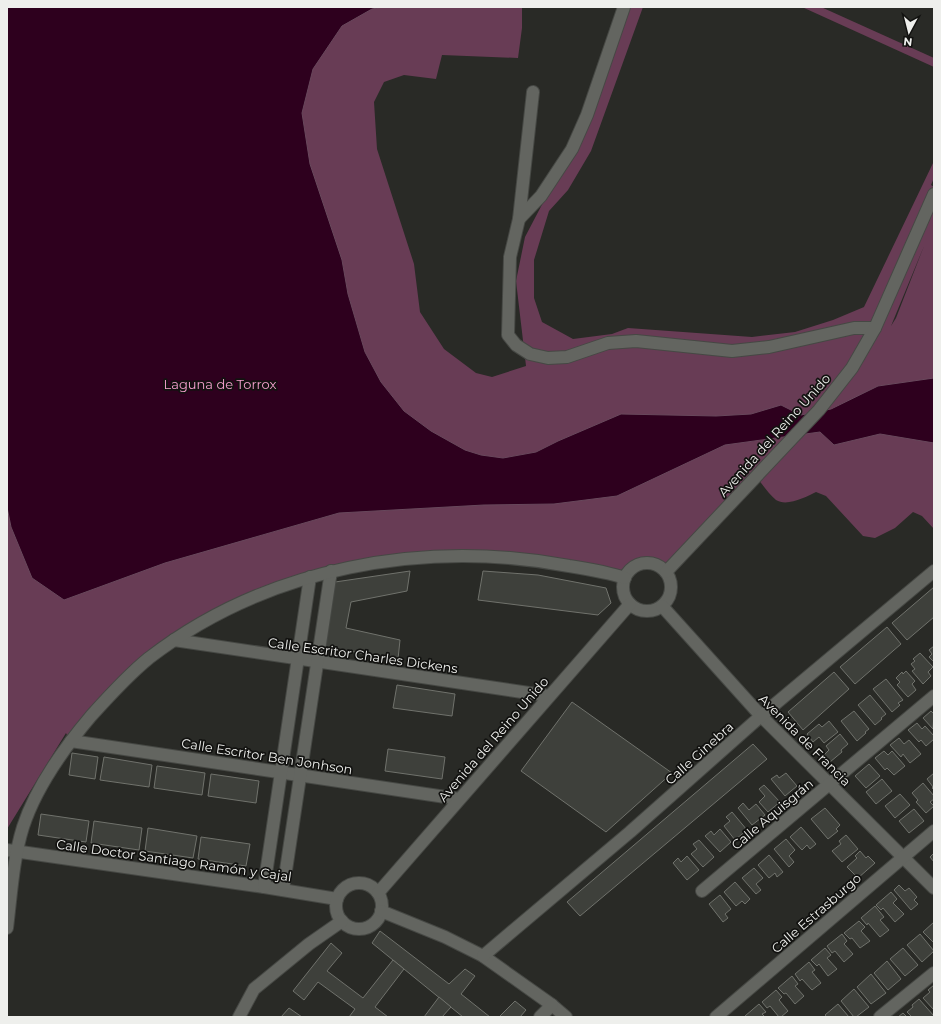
<svg xmlns="http://www.w3.org/2000/svg" width="941" height="1024" font-family="Montserrat,sans-serif">
<rect width="100%" height="100%" fill="#292a26"/>
<g fill="#683c55" fill-rule="evenodd">
<path d="M 7,7 L 522,7 L 522,28 L 518,58 L 442,55 L 436,79 L 404,75 L 384,82 L 374,102 L 377,149 L 414,264 L 420,312 L 444,349 L 476,373 L 492,377 L 526,366 L 516,281 L 525,237 L 578,136 L 625,7 L 643,7 L 591,151 L 568,190 L 549,211 L 534,260 L 534,298 L 542,322 L 573,339 L 612,334 L 628,328 L 752,337 L 795,332 L 833,320 L 864,307 L 934,161 L 934,178 L 931,185 L 934,187 L 934,529 L 922,516 L 913,512 L 895,528 L 875,538 L 863,536 L 826,496 L 816,492 C 806,497 787,507 776,500 C 769,494 763,485 757,478 L 666,571 C 649,560 637,566 623,578 L 487,557 L 397,560 L 265,594 L 175,638 L 111,694 L 71,743 L 66,733 L 7,829 ZM 924,246 L 896,318 L 891,326 Z"/>
<polygon points="802,7 821,7 934,58 934,67"/>
</g>
<polygon fill="#2e001e" stroke="#68485c" points="7,7 383,7 372,9 342,26 313,69 302,113 310,164 342,260 348,294 365,352 381,382 404,411 431,431 465,450 481,455 503,458 536,452 558,441 621,414 716,416 751,414 781,405 801,415 831,409 878,386 934,378 934,443 880,434 834,445 820,432 725,445 617,496 554,504 484,505 339,513 165,563 64,600 32,578 11,527 7,507"/>
<g fill="#3e403b" stroke="#70726c">
<polygon points="410,571 407,591 351,602 346,628 400,640 398,659 324,647 335,582"/>
<polygon points="483,571 538,575 606,588 611,603 598,615 478,600"/>
<polygon points="934,587 934,617 907,640 892,623"/>
<polygon points="887,627 901,644 855,684 840,667"/>
<polygon points="934,646 934,662 929,657 932,654 929,650"/>
<polygon points="920,653 933,667 928,672 931,676 923,684 912,671 915,669 911,664 915,661 913,659"/>
<polygon points="906,671 915,681 912,684 916,690 908,697 897,685 900,682 896,678 902,672 903,674"/>
<polygon points="834,672 849,689 803,730 788,712"/>
<polygon points="886,679 903,700 898,703 900,705 892,712 873,689"/>
<polygon points="397,685 455,694 452,716 393,708"/>
<polygon points="870,695 886,714 881,718 882,719 875,725 858,705"/>
<polygon points="572,702 672,773 606,832 521,771"/>
<polygon points="854,711 869,729 865,732 866,733 857,741 841,721"/>
<polygon points="931,711 934,714 933,729 923,718"/>
<polygon points="829,721 838,732 824,743 819,737 813,742 807,734 819,724 822,727"/>
<polygon points="917,723 922,729 925,726 934,736 934,739 926,746 921,740 919,742 908,730"/>
<polygon points="840,734 848,744 841,750 842,752 830,762 824,755 829,750 826,746"/>
<polygon points="899,738 904,744 909,740 921,754 910,763 903,754 901,757 890,745"/>
<polygon points="753,744 767,759 580,916 567,902"/>
<polygon points="388,749 445,757 442,779 385,771"/>
<polygon points="884,751 888,755 892,751 905,766 894,775 887,768 885,770 875,758"/>
<polygon points="72,753 98,757 95,779 69,775"/>
<polygon points="104,757 152,765 149,787 100,780"/>
<polygon points="869,764 880,776 866,788 855,776"/>
<polygon points="157,766 205,773 202,795 154,788"/>
<polygon points="786,773 797,786 785,796 771,779 777,775 779,778"/>
<polygon points="934,773 934,790 932,788 933,787 927,779"/>
<polygon points="211,774 259,781 256,803 208,796"/>
<polygon points="882,779 892,791 876,804 866,792"/>
<polygon points="923,783 934,796 934,799 930,802 934,806 926,813 916,802 918,800 912,793"/>
<polygon points="764,785 780,802 768,812 759,802 765,796 759,789"/>
<polygon points="900,794 910,805 895,818 885,806"/>
<polygon points="743,803 749,810 756,804 765,815 752,825 738,808"/>
<polygon points="825,808 840,825 836,829 838,831 828,839 811,819"/>
<polygon points="914,809 924,821 909,833 899,821"/>
<polygon points="732,812 747,830 735,840 724,826 730,821 726,817"/>
<polygon points="41,814 89,821 86,842 38,835"/>
<polygon points="94,821 142,828 139,850 91,843"/>
<polygon points="801,827 816,844 810,849 807,845 802,850 790,837"/>
<polygon points="148,828 197,836 193,858 145,851"/>
<polygon points="720,829 731,842 720,852 705,836 711,831 714,835"/>
<polygon points="846,835 858,849 842,862 832,851 841,844 839,841"/>
<polygon points="201,837 250,844 246,866 198,859"/>
<polygon points="786,839 795,850 789,856 794,862 789,867 774,849"/>
<polygon points="699,840 714,857 703,867 691,854 697,849 693,844"/>
<polygon points="860,851 866,858 868,856 875,863 858,878 847,867 857,858 855,856"/>
<polygon points="934,853 934,862 930,857"/>
<polygon points="769,855 783,872 777,877 775,873 769,878 758,865"/>
<polygon points="687,856 699,870 687,880 673,863 678,858 681,862"/>
<polygon points="754,868 763,878 756,884 761,890 756,894 742,878"/>
<polygon points="735,882 750,899 745,904 742,901 736,906 724,892"/>
<polygon points="899,885 905,891 909,888 917,897 914,900 918,904 911,910 894,890"/>
<polygon points="891,892 897,899 893,903 904,914 895,922 883,908 881,910 876,905"/>
<polygon points="720,895 731,909 725,914 728,918 723,922 709,904"/>
<polygon points="875,906 884,917 880,920 889,930 880,937 868,923 867,925 861,918"/>
<polygon points="859,921 865,927 861,931 870,941 860,948 852,938 850,939 844,933"/>
<polygon points="934,922 934,943 923,932"/>
<polygon points="380,931 449,984 465,969 475,976 461,994 490,1017 463,1017 372,943"/>
<polygon points="842,934 847,941 844,944 853,954 844,962 835,951 832,953 827,946"/>
<polygon points="920,934 934,951 922,962 907,945"/>
<polygon points="331,943 342,953 327,971 363,998 393,960 404,969 375,1007 388,1017 349,1017 355,1009 318,982 304,1000 293,991"/>
<polygon points="825,948 831,955 827,958 837,969 828,976 819,964 817,966 811,960"/>
<polygon points="903,948 918,965 905,976 890,959"/>
<polygon points="887,961 901,979 888,990 874,973"/>
<polygon points="809,962 815,970 812,972 821,983 812,990 802,979 800,981 795,974"/>
<polygon points="871,974 886,993 871,1004 857,987"/>
<polygon points="792,976 798,984 795,986 804,996 795,1004 786,993 784,994 778,988"/>
<polygon points="934,985 934,1010 923,998 930,992 928,990"/>
<polygon points="854,989 869,1007 856,1017 854,1017 841,1001"/>
<polygon points="776,990 782,997 779,1000 788,1011 781,1017 779,1017 770,1006 767,1008 762,1002"/>
<polygon points="439,997 451,1007 442,1017 424,1017"/>
<polygon points="919,999 934,1016 934,1017 912,1017 907,1012 913,1007 912,1005"/>
<polygon points="515,1001 526,1010 520,1017 499,1017"/>
<polygon points="759,1004 766,1012 762,1014 765,1017 746,1017 745,1016"/>
<polygon points="838,1004 849,1017 827,1017 825,1015"/>
<polygon points="289,1008 302,1017 281,1017"/>
<polygon points="903,1013 907,1017 898,1017"/>
</g>
<g fill="none" stroke-linecap="round" stroke-linejoin="round">
<defs>
<g id="minor">
<polyline points="533,92 519,219 510,257 508,335 516,345 530,354 548,358 567,357 608,343 636,341 732,351 769,347 854,328 875,328"/>
<polyline points="519,219 541,196 572,149 587,115 624,7"/>
<circle cx="647" cy="587" r="24"/>
<polyline points="666,572 819,410 852,368 875,328 934,194"/>
<polyline points="662,606 761,716 934,888"/>
<polyline points="174,640 549,696"/>
<polyline points="71,741 459,799"/>
<polyline points="7,850 264,887 337,899"/>
<circle cx="359" cy="906" r="23"/>
<polyline points="264,887 310,577"/>
<polyline points="283,890 331,571"/>
<polyline points="702,891 934,696"/>
<polyline points="378,893 630,604"/>
<polyline points="381,911 445,937 483,956 552,1005 566,1017"/>
<path d="M 7,928 C 11,896 13,859 23,827 C 36,787 64,748 91,716 C 109,696 128,675 149,658 C 267,567 424,539 569,566 C 588,569 607,572 625,578"/>
<polyline points="483,956 630,832 761,716 934,571"/>
<polyline points="239,1017 254,989 309,944 342,921"/>
<polyline points="540,1017 552,1005"/>
<polyline points="716,1017 934,831"/>
<polyline points="880,1017 934,973"/>
</g>
</defs>
<use href="#minor" stroke="#464844" stroke-width="14"/>
<use href="#minor" stroke="#636560" stroke-width="12"/>
</g>
<g text-anchor="middle" dominant-baseline="central" stroke-width="3.5" stroke-linejoin="round" paint-order="stroke">
<g font-size="13" fill="#f6a0cf" stroke="#121210">
<text x="220" y="384">Laguna de Torrox</text>
</g>
<g font-size="13" fill="#eeefec" stroke="#121210">
<text transform="translate(774 435) rotate(-48)">Avenida del Reino Unido</text>
<text transform="translate(363 655) rotate(8)">Calle Escritor Charles Dickens</text>
<text transform="translate(493 739) rotate(-49)">Avenida del Reino Unido</text>
<text transform="translate(805 740) rotate(45)">Avenida de Francia</text>
<text transform="translate(699 753) rotate(-42)">Calle Ginebra</text>
<text transform="translate(267 756) rotate(9)">Calle Escritor Ben Jonhson</text>
<text transform="translate(772 814) rotate(-40)">Calle Aquisgrán</text>
<text transform="translate(174 860) rotate(8)">Calle Doctor Santiago Ramón y Cajal</text>
<text transform="translate(816 913) rotate(-41)">Calle Estrasburgo</text>
</g>
</g>
<rect width="941" height="1024" fill="none" stroke="#eeefec" stroke-width="16"/>
<g transform="translate(909 32) rotate(187)" stroke="#121210" stroke-width="3" paint-order="stroke">
<path d="M0-3L7 15L0 10L-7 15Z" fill="#eeefec"/>
<text y="-6" font-size="11" font-weight="bold" text-anchor="middle" fill="#eeefec">N</text>
</g>
</svg>
